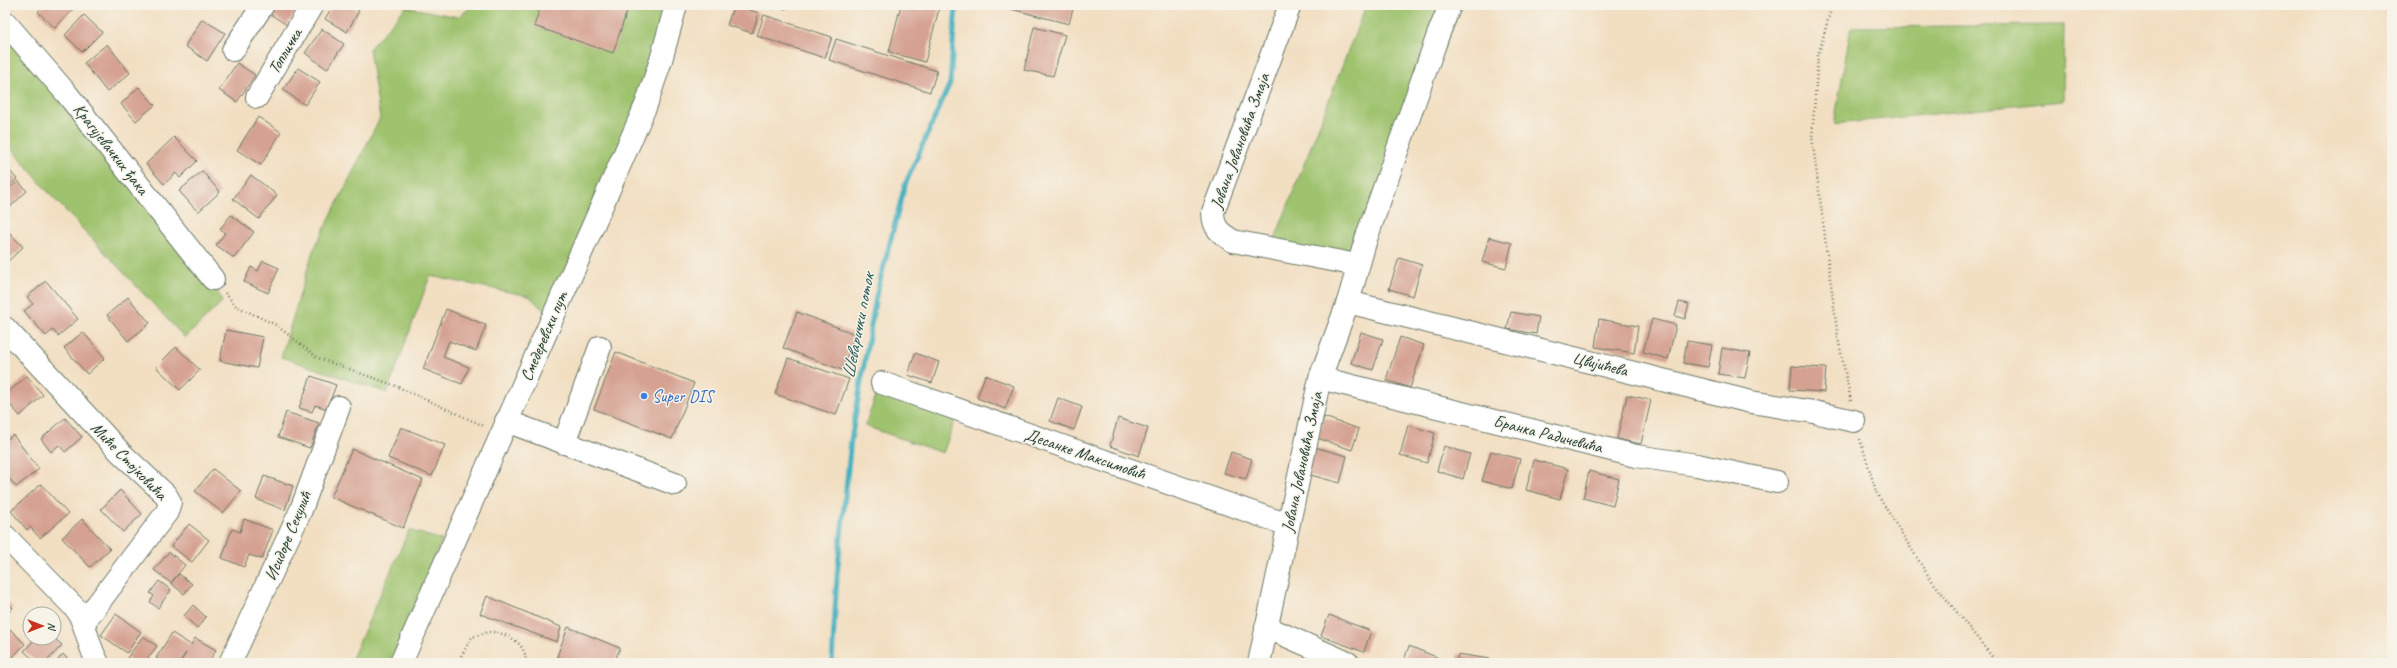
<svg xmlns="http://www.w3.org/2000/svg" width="2397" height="668" font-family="Caveat,sans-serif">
<rect width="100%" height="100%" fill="#f7f3e8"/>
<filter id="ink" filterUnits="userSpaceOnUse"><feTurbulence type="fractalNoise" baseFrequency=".025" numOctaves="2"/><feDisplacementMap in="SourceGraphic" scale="8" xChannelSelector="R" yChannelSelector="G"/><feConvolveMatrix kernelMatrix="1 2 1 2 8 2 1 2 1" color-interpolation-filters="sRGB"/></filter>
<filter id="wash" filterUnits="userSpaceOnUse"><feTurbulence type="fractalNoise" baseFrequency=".012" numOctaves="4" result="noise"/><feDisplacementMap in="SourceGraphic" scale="16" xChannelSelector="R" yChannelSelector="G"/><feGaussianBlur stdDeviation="0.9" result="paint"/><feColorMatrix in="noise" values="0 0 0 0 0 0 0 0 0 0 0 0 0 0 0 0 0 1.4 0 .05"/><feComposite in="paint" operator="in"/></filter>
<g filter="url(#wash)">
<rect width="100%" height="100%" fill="#f2dfc2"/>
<g fill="#9ec26d" stroke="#5e8050">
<polygon points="474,5 676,5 551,318 529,296 430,276 387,393 281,357 313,251 380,118 369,49 406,7 458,17"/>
<polygon points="1366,5 1461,5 1357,265 1271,249"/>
<polygon points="5,21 213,279 222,302 185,338 48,192 5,141"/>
<polygon points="2064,25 2063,101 1834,124 1851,27"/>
<polygon points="879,387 957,415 943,453 865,426"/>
<polygon points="409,530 442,540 390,663 350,663"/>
</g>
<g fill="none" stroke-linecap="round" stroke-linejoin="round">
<polyline stroke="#44b1c0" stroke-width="5" points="832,663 837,575 851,440 876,296 905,185 950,83 956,5"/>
</g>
<g id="blocks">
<g fill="#d5a292">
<polygon points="44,5 75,5 76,6 55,28 38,12"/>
<polygon points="275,5 299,5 287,25 270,14"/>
<polygon points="333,5 350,5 359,11 347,32 325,19"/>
<polygon points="541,5 629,5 613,53 534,26"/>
<polygon points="734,5 759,13 752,33 727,25"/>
<polygon points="774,5 788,5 786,9"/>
<polygon points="901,5 940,5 925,62 889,52"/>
<polygon points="1008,5 1074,5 1069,24 1007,8"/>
<polygon points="84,15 102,32 82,52 65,35"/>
<polygon points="764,15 832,37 825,58 757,36"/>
<polygon points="202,19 225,33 207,61 185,46"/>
<polygon points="1034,27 1065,35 1053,76 1024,70"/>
<polygon points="322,29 344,44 327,69 305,53"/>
<polygon points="836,39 937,71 930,92 829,60"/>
<polygon points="107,44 130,73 107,92 84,63"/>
<polygon points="237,63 255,75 237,102 219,90"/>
<polygon points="298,68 320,82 305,105 283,90"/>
<polygon points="139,87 155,105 136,121 121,104"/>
<polygon points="258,117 281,132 261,165 237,150"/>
<polygon points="174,137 197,161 180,178 176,173 164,184 146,164"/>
<polygon points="5,166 17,179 5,189"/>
<polygon points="202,171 220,192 198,212 179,191"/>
<polygon points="251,175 277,195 259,219 233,199"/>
<polygon points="18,181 27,191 8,209 5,206 5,192"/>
<polygon points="231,215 254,232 234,258 216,245 225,233 220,229"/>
<polygon points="5,228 23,247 5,264"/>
<polygon points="1489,237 1512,243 1506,268 1482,262"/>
<polygon points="1399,258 1422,265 1413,296 1389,289"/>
<polygon points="263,261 279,268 268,293 244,282 251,267 258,271"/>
<polygon points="46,281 78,319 58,336 53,330 46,336 24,311 33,304 27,297"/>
<polygon points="128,297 150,323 128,341 107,315"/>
<polygon points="1679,302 1689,304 1685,319 1675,316"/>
<polygon points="446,309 486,325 476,351 449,341 443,357 469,367 462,384 423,369"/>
<polygon points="797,312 855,334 842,370 783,348"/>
<polygon points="1511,312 1539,317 1536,334 1507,329"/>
<polygon points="1599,319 1638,326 1634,353 1595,347"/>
<polygon points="1652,319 1676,325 1668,359 1643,352"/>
<polygon points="226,330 263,337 257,368 220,361"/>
<polygon points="83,332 105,358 87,374 64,348"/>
<polygon points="1361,332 1383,339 1373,370 1351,363"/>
<polygon points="1400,337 1424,345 1410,388 1386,380"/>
<polygon points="1687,341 1712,345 1708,367 1683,363"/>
<polygon points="176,347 200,370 180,390 156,367"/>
<polygon points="1722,348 1750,353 1745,378 1718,374"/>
<polygon points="616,352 694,383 672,439 594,409"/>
<polygon points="915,353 939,362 932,383 908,375"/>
<polygon points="788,358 849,379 836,415 775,394"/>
<polygon points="1792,366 1826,368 1824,392 1790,390"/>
<polygon points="985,375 1014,386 1005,409 977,398"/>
<polygon points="27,376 43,395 20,416 5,399 5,395"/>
<polygon points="311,376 336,385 327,409 315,405 312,412 299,408"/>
<polygon points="1627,395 1651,400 1641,444 1617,439"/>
<polygon points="1058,398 1082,407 1074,430 1050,421"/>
<polygon points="286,412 319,423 310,448 278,437"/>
<polygon points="1324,417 1359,429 1352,450 1317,438"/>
<polygon points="65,418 82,437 65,452 59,445 51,452 41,439"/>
<polygon points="1118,418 1148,428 1139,456 1110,446"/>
<polygon points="1408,425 1435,433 1427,463 1400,455"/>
<polygon points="401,427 445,445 432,476 388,458"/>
<polygon points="13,435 39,469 16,487 5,473 5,441"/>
<polygon points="1444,446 1470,454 1463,479 1437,471"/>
<polygon points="1314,447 1347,456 1340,483 1307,474"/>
<polygon points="352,449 423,480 403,528 331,497"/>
<polygon points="1491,451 1520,459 1512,489 1482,481"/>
<polygon points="1231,452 1252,459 1246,479 1224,473"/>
<polygon points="1534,460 1568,469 1560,499 1526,490"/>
<polygon points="213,469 241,491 223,513 195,491"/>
<polygon points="1589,471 1619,479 1613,506 1583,498"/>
<polygon points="264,476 293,486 285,510 256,499"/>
<polygon points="41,484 68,514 40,538 30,527 27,530 11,511"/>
<polygon points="120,490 142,514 123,532 101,509"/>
<polygon points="82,519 110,549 90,567 62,538"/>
<polygon points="244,519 273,530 262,559 249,555 244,567 222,558 232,529 240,532"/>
<polygon points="189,524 209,540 192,562 171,546"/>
<polygon points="169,552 185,565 171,583 154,570"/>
<polygon points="179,574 192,584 184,594 171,583"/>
<polygon points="159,581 171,590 158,608 150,602 154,596 150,593"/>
<polygon points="487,596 561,627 557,642 480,614"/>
<polygon points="5,600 13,608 5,616"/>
<polygon points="193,605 206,617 197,628 184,616"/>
<polygon points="116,614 141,632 127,653 101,635"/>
<polygon points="1329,615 1371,631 1364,652 1321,636"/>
<polygon points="568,627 620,648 614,663 575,663 557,656"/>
<polygon points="10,629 25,644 10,660 5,655 5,634"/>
<polygon points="172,633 191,645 195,638 216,650 208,663 180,663 186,653 179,663 164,663 156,658"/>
<polygon points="143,636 157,646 144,663 134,663 127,658"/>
<polygon points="36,638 54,638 62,645 45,663 37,663 24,651"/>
<polygon points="1409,646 1439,658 1437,663 1403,663"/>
<polygon points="63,654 72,663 55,663"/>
<polygon points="1458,654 1490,659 1489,663 1456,663"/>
</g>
</g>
</g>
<g filter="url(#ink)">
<use href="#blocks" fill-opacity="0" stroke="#697666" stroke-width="1"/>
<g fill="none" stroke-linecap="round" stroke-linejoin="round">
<defs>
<g id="minor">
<path d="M 1290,5 L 1213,212 C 1213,228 1220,233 1233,241 L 1357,265"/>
<polyline points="5,22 67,94 213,279"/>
<polyline points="233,50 263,5"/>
<polyline points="257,97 312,5"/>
<polyline points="1348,302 1751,402 1814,412 1854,421"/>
<polyline points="5,328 121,453 166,495 170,502 167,512 84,622"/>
<polyline points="1320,378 1636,456 1697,465 1777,482"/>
<polyline points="882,383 1288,525"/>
<polyline points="506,421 675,484"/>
<polyline points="564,443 600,347"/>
<path d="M 5,536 L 77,610 C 87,627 88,646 98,663"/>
<polyline points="1266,627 1348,663"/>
<polyline points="230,663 301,510 339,407"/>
<polyline points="1259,663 1320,378 1348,302 1366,239 1438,35 1450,5"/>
</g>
<polyline id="major" points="401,663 646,105 661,60 676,5"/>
</defs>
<use href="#minor" stroke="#697666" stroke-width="24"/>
<use href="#major" stroke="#697666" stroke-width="24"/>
<g stroke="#697666" stroke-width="2.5" stroke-dasharray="1 3" stroke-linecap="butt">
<polyline points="1832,5 1818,56 1812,137 1838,338 1851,401"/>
<polyline points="225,293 236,306 276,325 318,358 396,386 484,426"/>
<polyline points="1860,439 1877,494 1929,577 1997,663"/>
<path d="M 457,663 L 472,637 C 477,636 483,633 488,632 C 505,631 529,644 525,663"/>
</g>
<use href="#minor" stroke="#fff" stroke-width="22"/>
<use href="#major" stroke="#fff" stroke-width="22"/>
</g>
</g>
<circle fill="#3f7fe0" stroke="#f7f3e8" stroke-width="1.5" cx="644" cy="396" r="4"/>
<g text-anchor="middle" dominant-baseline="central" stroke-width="3" stroke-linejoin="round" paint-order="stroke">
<g font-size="17" fill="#1f3d34" stroke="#f7f3e8">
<text transform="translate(285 51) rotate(-59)">Топличка</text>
<text transform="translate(1240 141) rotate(-70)">Јована Јовановића Змаја</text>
<text transform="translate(111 149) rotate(52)">Крагујевачких ђака</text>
<text transform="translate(544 336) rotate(-67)">Смедеревски пут</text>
<text transform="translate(1600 364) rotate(14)">Цвијићева</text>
<text transform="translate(1548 434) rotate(14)">Бранка Радичевића</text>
<text transform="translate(1085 454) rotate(19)">Десанке Максимовић</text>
<text transform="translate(129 461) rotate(46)">Миће Стојковића</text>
<text transform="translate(1302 462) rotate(-78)">Јована Јовановића Змаја</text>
<text transform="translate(288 536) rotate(-67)">Исидоре Секулић</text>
</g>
<g font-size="17" fill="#366cbe" stroke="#f7f3e8" text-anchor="start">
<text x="652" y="396">Super DIS</text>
</g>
<g font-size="18" font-style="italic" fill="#285a57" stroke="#f7f3e8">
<text transform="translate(858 326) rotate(-79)">Шеварички поток</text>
</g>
</g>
<rect width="2397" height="668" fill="none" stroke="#f7f3e8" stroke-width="20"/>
<g transform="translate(42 626) rotate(90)"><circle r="19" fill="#f7f3e8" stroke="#a1aaa0"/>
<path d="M0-3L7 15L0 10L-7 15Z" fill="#c8321e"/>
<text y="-6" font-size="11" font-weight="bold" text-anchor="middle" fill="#1f3d34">N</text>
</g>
</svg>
